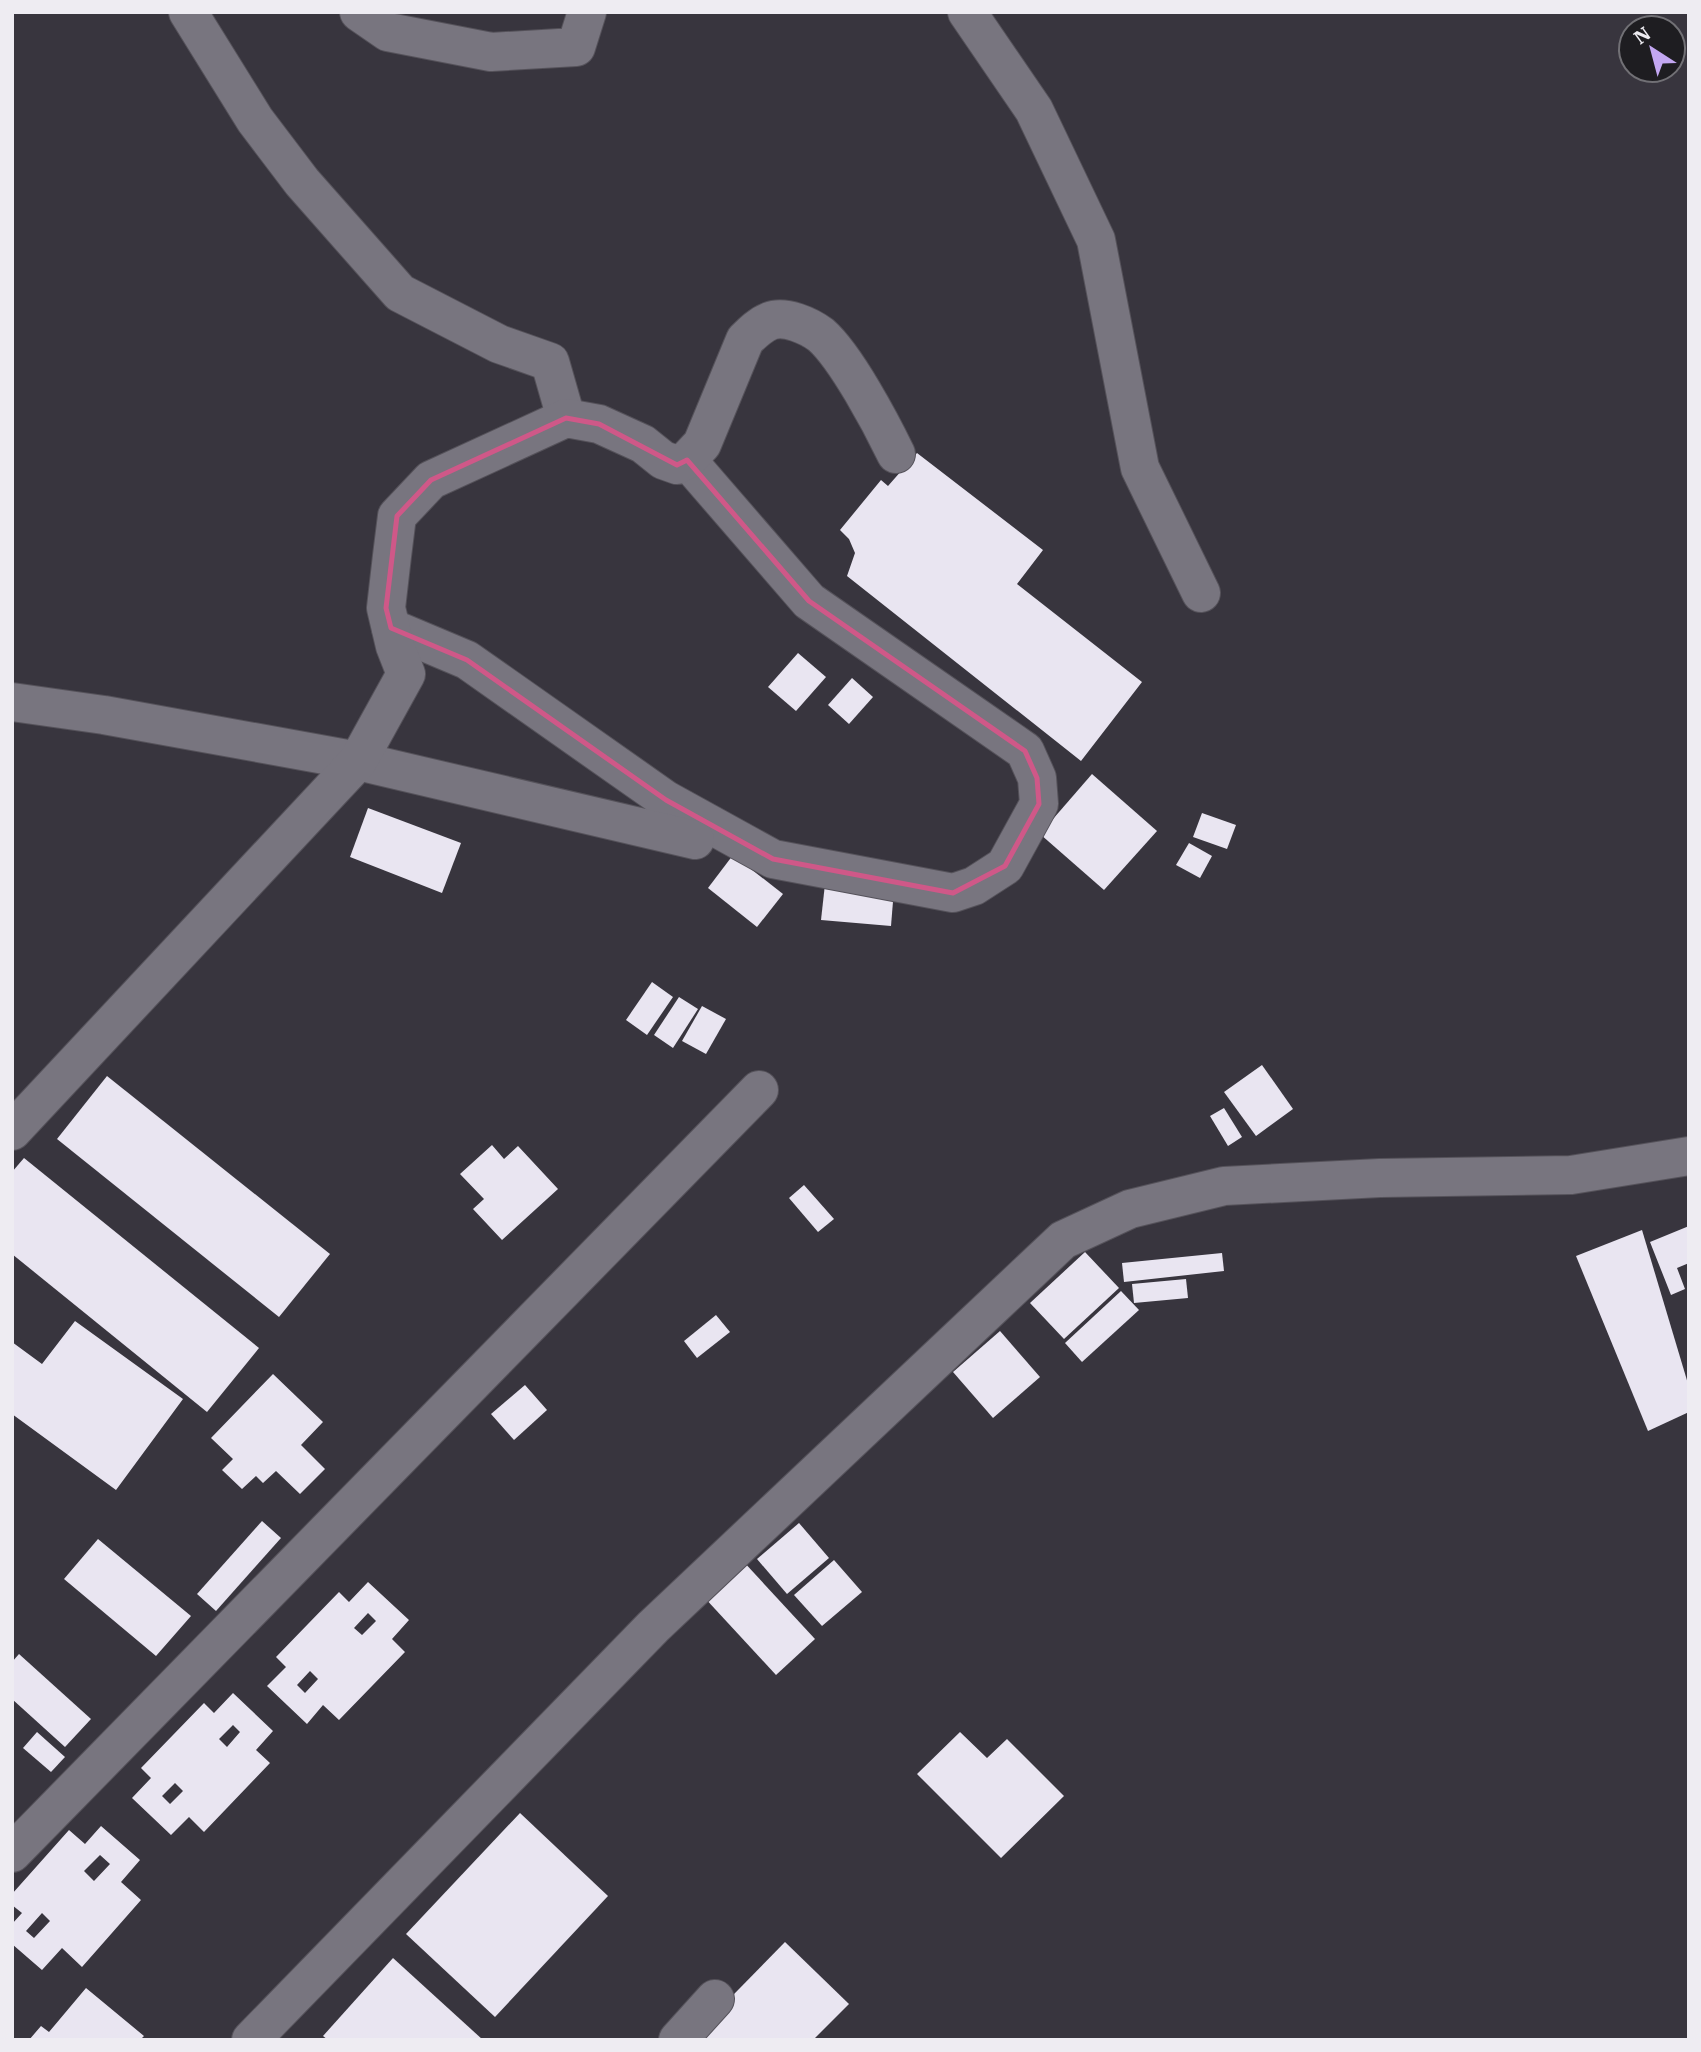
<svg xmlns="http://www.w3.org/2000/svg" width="1701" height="2052" font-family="'IBM Plex Serif',serif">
<rect width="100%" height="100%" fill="#38353e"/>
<g fill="#e9e5f1" fill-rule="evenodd">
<polygon points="917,453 1043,550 1017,584 1142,682 1081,761 847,576 855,553 849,539 840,530 881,480 888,486"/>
<polygon points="798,653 826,677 796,711 768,687"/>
<polygon points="852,678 873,697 849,724 828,705"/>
<polygon points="1092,774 1157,831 1104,890 1040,834"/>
<polygon points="368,808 461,843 442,893 350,857"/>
<polygon points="1202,813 1236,825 1227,849 1193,837"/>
<polygon points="1189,843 1212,856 1200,878 1176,865"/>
<polygon points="733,855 783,894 757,927 708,888"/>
<polygon points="825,884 894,889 891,926 821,920"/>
<polygon points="652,982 673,997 647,1035 626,1020"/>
<polygon points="679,997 698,1009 673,1048 654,1035"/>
<polygon points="702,1006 726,1019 706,1054 682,1041"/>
<polygon points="1262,1065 1293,1109 1256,1136 1224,1092"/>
<polygon points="107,1076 330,1254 279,1317 57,1139"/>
<polygon points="1224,1108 1242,1137 1228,1146 1210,1116"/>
<polygon points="492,1145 504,1159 518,1146 558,1189 502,1240 473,1209 484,1199 460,1174"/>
<polygon points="24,1158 259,1348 207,1412 12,1254 12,1172"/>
<polygon points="804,1185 834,1219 818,1232 789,1198"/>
<polygon points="1689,1226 1689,1263 1677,1268 1685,1289 1671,1295 1650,1242"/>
<polygon points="1642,1230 1689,1387 1689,1412 1648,1431 1576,1256"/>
<polygon points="1085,1252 1119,1288 1064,1339 1030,1303"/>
<polygon points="1222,1253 1224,1271 1124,1282 1122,1263"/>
<polygon points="1186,1279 1188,1298 1134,1303 1132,1284"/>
<polygon points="1121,1291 1139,1310 1082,1362 1065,1343"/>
<polygon points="716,1315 730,1332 697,1358 684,1341"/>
<polygon points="75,1321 183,1399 116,1490 12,1414 12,1342 42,1364"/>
<polygon points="1000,1331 1040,1377 993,1418 953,1372"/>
<polygon points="273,1374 323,1422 301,1445 325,1469 300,1494 276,1471 263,1483 256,1476 242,1489 222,1470 233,1459 211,1438"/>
<polygon points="525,1385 547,1410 514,1440 491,1414"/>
<polygon points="262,1521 281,1538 216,1611 197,1594"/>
<polygon points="799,1523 829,1558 787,1594 757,1559"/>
<polygon points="98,1539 191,1616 156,1656 64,1579"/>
<polygon points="742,1560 815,1639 776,1675 703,1596"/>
<polygon points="834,1560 862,1592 822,1626 794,1595"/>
<path d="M 368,1582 L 409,1620 L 392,1639 L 405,1652 L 339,1720 L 323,1705 L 307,1724 L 267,1686 L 286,1667 L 276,1657 L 339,1592 L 349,1602 ZM 368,1613 L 376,1621 L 362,1635 L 354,1628 ZM 310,1671 L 318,1679 L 305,1693 L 297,1685 Z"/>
<polygon points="19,1654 91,1719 65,1747 12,1699 12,1662"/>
<path d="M 233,1693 L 273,1731 L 256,1750 L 270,1763 L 204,1832 L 189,1817 L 171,1835 L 132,1798 L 151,1778 L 141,1768 L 204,1703 L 214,1713 ZM 233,1725 L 240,1732 L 227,1747 L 219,1739 ZM 175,1783 L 183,1791 L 170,1804 L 162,1796 Z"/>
<polygon points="37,1732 65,1757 51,1772 23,1748"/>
<polygon points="960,1732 987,1758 1007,1739 1064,1796 1001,1858 917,1774"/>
<polygon points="520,1813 608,1896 495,2017 406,1934"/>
<path d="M 101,1826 L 140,1860 L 121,1882 L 141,1900 L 82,1967 L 62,1948 L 42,1970 L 12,1944 L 12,1924 L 22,1913 L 12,1905 L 12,1894 L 69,1830 L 85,1844 ZM 100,1855 L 110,1864 L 94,1881 L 84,1871 ZM 42,1913 L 50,1921 L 34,1938 L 26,1931 Z"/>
<polygon points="785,1942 849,2004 813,2040 689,2040"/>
<polygon points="393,1958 483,2040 328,2040 323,2036"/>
<polygon points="86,1988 144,2036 140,2040 29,2040 41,2026 49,2032"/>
</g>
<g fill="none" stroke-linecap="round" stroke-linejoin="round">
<defs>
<g id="street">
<polyline points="188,12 255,120 302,182 400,293 499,344 550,362 566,418"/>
<polyline points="359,12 388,32 491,52 576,47 587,12"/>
<polyline points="967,12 1034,110 1096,240 1140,468 1201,593"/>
<polyline points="391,628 467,660 666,800 773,859 953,893 974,886 1005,866 1039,804 1037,778 1025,751 809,601 687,460"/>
<polyline points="12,702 104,715 358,761 695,840"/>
<path d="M 12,1131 L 358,761 L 406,674 L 395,646 L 386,608 L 392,556 L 397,516 L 431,480 L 566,418 L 599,424 L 643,444 L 663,460 L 677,465 L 687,460 L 702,444 L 745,340 C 753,332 760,325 770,321 C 785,315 809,326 821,335 C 846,357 881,423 896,454"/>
<polyline points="12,1853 759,1090"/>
<polyline points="251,2040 653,1627 1063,1240 1130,1209 1224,1186 1380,1178 1571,1175 1689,1156"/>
<polyline points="678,2040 715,1999"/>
</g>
</defs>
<use href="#street" stroke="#55525a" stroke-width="40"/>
<use href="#street" stroke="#78757f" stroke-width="38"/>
</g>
<path fill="none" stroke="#cf5888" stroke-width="5" stroke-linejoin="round" d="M 566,418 L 599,424 L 677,465 L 687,460 L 809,601 L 1025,751 L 1037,778 L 1039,804 L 1005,866 L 953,893 L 773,859 L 666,800 L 467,660 L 391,628 L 386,608 L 397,516 L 431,480 Z"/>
<rect width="1701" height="2052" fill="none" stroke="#eeecf2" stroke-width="28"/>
<g transform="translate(1652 49) rotate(324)"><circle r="33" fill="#1e1d21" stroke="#717075" stroke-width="2"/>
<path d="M0-5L12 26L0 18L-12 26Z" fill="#c3a7f2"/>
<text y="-10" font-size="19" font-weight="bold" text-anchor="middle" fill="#eeecf2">N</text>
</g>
</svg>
